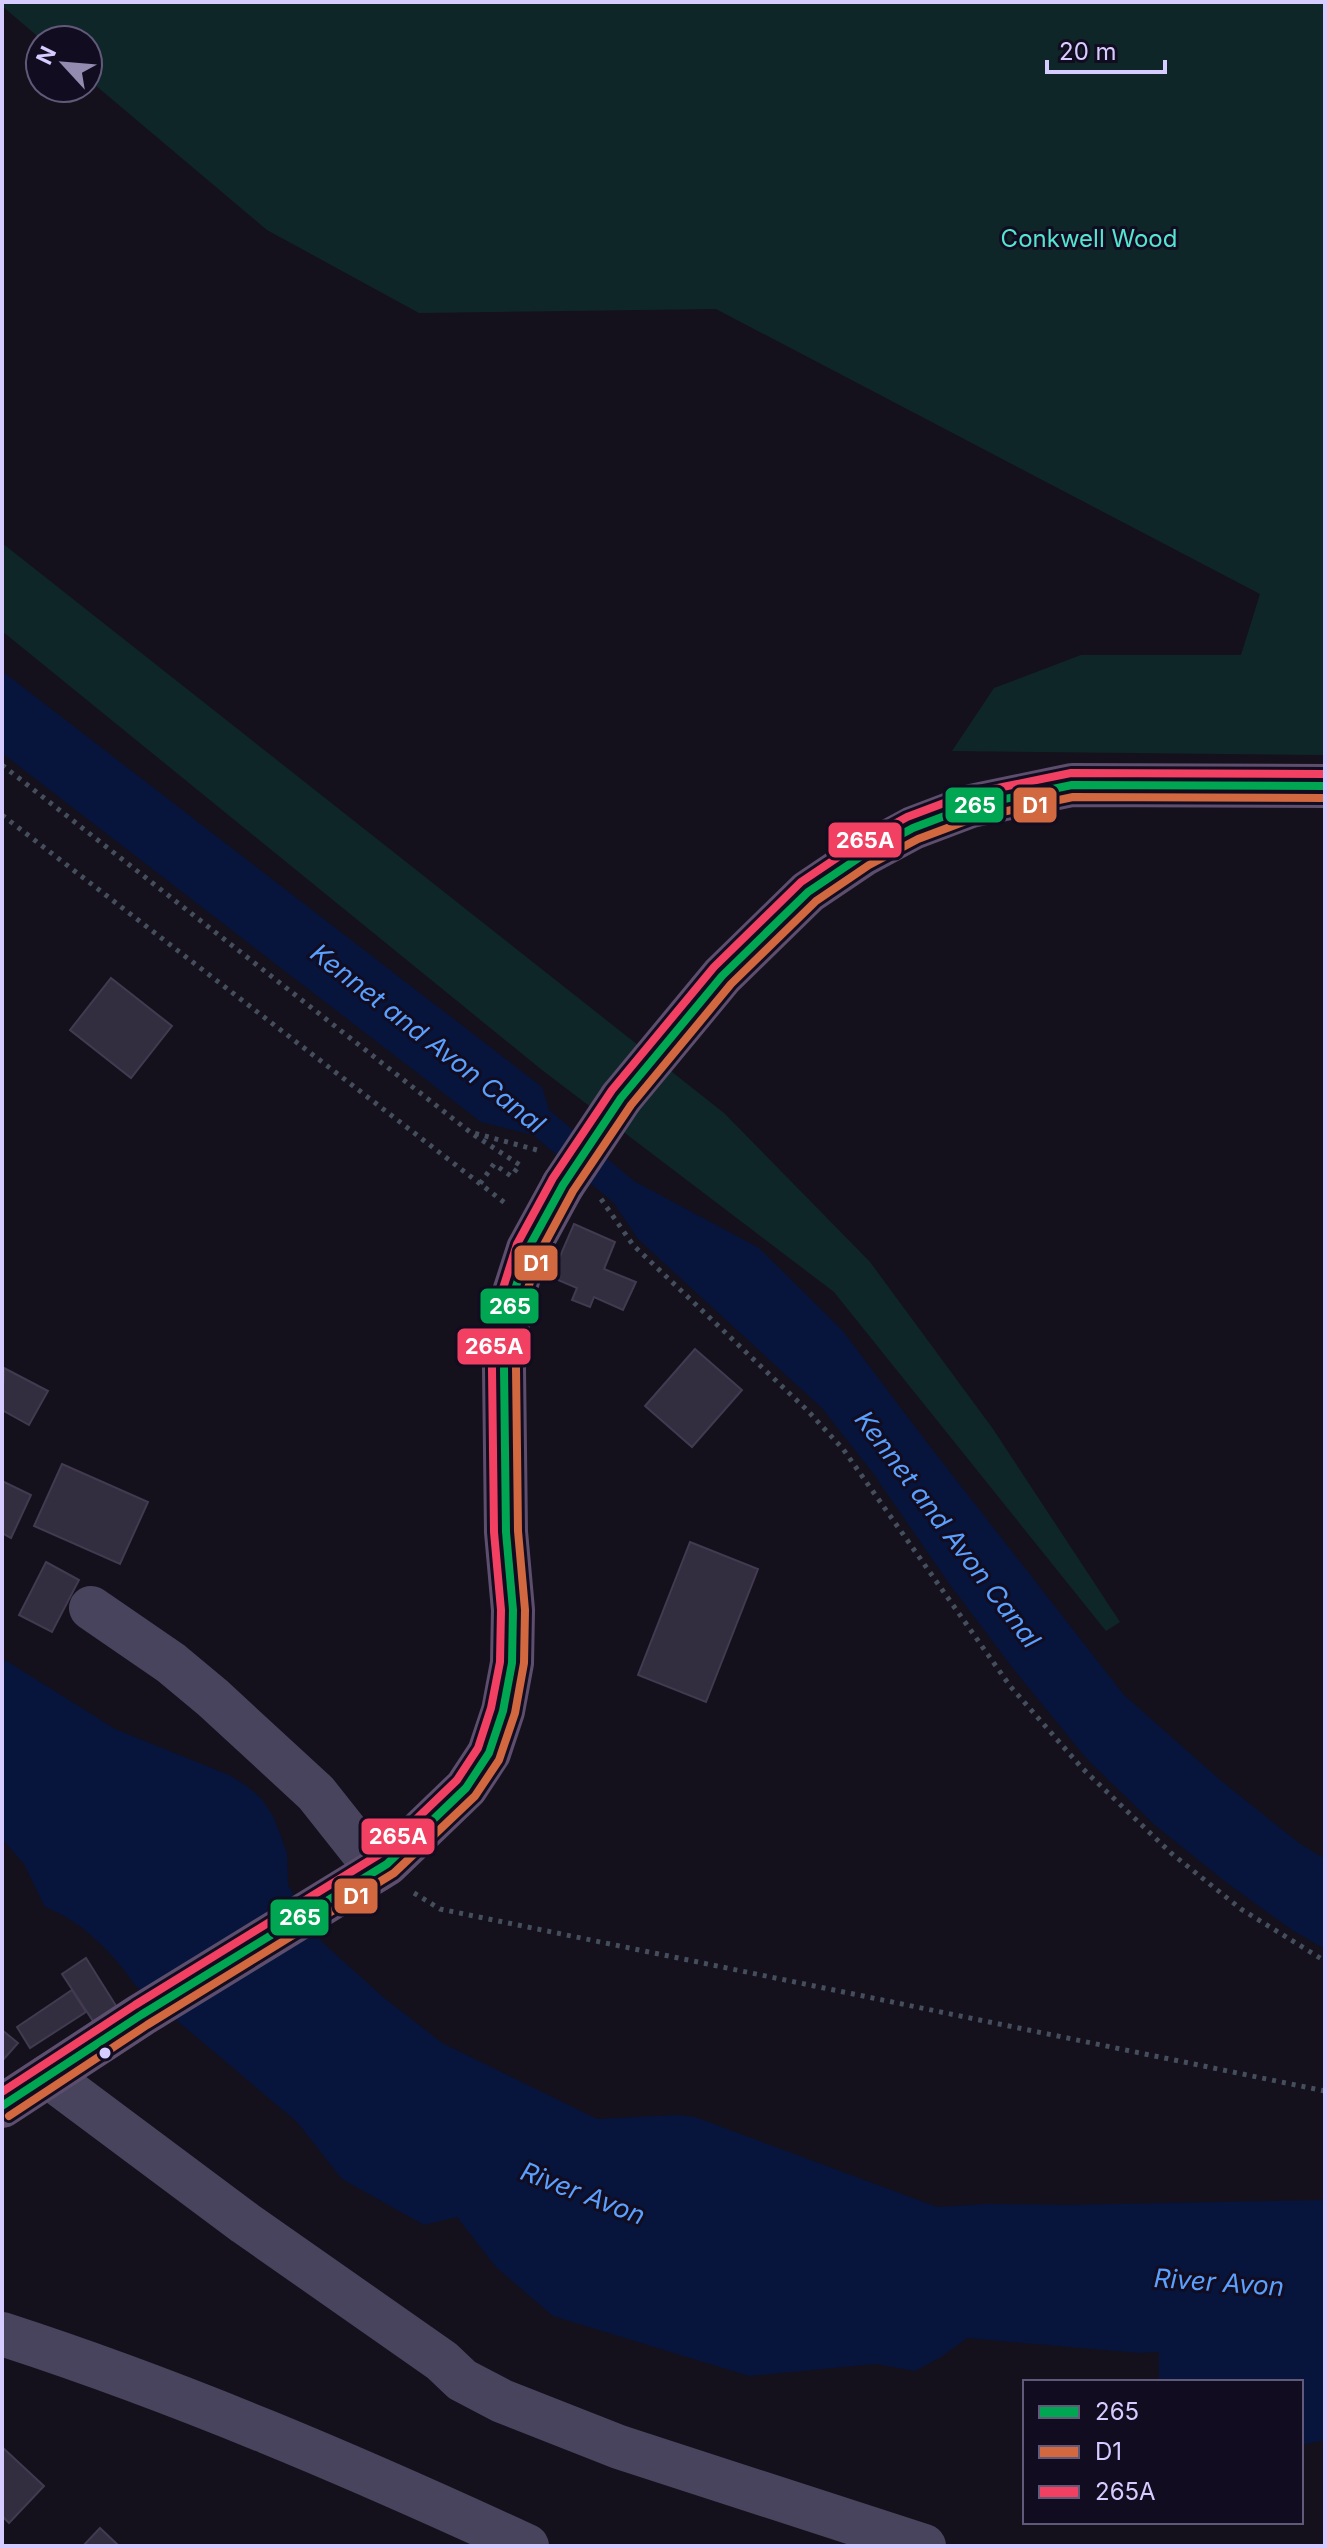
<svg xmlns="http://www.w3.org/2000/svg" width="1327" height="2548" font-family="Inter,sans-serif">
<rect width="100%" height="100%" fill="#14111c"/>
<g fill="#0f2629">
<polygon points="2,2 1325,2 1325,755 952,751 994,688 1081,655 1241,655 1260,594 716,309 419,313 267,230 88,79 88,40 42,40 2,6"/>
<polygon points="2,543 724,1113 870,1262 993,1429 1120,1622 1106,1631 834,1292 542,1070 2,631"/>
</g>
<g fill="#07153c">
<polygon points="2,671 542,1087 549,1110 634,1181 759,1248 842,1330 925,1440 1124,1695 1219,1779 1299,1843 1325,1859 1325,1949 1292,1930 1227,1883 1156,1826 1087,1759 1015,1671 948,1582 873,1473 822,1408 638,1239 614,1203 533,1135 481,1122 2,753"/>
<path d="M 2,1658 L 115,1729 L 229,1775 L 248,1787 L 262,1799 L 274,1818 L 287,1853 L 288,1885 L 322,1942 L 383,1997 L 442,2043 L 597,2119 L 678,2115 L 695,2117 L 937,2207 L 988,2204 L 1068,2205 L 1325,2200 L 1325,2440 L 1301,2445 L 1301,2382 L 1159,2382 L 1159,2352 L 1140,2353 L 967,2338 L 941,2357 L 915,2371 L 876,2364 L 749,2376 L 553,2316 L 496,2267 L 457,2217 L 424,2225 L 342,2179 L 297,2122 L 136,1986 C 112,1952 83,1922 45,1907 L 24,1864 L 2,1839 Z"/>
</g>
<g fill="#322e3f" stroke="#413a50" stroke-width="2">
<polygon points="111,978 172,1026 131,1078 70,1030"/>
<polygon points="574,1224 615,1242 604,1269 636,1282 623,1310 594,1297 590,1307 572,1300 577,1288 551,1277"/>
<polygon points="695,1349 742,1390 692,1447 645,1406"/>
<polygon points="4,1368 48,1391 29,1425 2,1410"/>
<polygon points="62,1464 148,1502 120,1564 34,1526"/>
<polygon points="2,1481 31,1495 11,1538 2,1533"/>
<polygon points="690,1542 758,1569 706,1702 638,1675"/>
<polygon points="46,1562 79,1580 52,1632 19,1615"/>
<polygon points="86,1958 118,2009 95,2024 62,1974"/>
<polygon points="72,1990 86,2012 30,2048 17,2027"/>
<polygon points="2,2030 18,2043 2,2061"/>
<polygon points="2,2447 44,2486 9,2523 2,2516"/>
<polygon points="100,2528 119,2546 83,2546"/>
</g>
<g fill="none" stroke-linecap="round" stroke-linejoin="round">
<g stroke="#444e5d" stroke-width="5" stroke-dasharray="4 6" stroke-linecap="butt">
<polyline points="2,765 470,1132 537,1150"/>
<polyline points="2,815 505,1203"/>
<polyline points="474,1135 520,1165 511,1176 494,1164 479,1185"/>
<polyline points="601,1199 633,1245 807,1410 843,1449 1010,1686 1082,1768 1171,1853 1241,1909 1325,1961"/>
<polyline points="414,1893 440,1909 1325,2091"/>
</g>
<g stroke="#49445d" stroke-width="44">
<polyline points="91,1608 171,1663 213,1698 316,1793 377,1870"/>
<polyline points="48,2076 245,2223 442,2361 462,2380 502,2401 619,2447 924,2546"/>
<path d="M 2,2334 C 181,2392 356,2467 527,2546"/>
</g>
<g stroke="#5e4e6e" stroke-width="44">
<polyline points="621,1098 722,976 808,892 863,855 913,828 971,806 1072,785 1325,786"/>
<polyline points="2,2106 141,2015 387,1864 466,1788 489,1753 503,1711 512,1663 513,1610 506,1532 504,1368 510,1305 528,1249 563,1185"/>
</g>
<polyline stroke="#5e4e6e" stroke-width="44" points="563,1185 621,1098"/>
<defs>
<polyline id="bus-1" points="2,2106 141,2015 387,1864 466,1788 489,1753 503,1711 512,1663 513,1610 506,1532 504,1368 510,1305 528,1249 563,1185 621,1098 722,976 808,892 863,855 913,828 971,806 1072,785 1325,786"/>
<polyline id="bus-2" points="9,2116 147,2025 394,1873 475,1796 499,1760 515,1713 524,1663 525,1610 518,1531 516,1368 522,1307 539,1254 573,1191 631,1105 731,984 816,901 869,865 918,839 974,818 1073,797 1325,798"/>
<polyline id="bus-3" points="2,2092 135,2005 380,1854 457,1780 478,1748 491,1708 500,1662 501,1610 494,1532 492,1368 499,1301 517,1244 553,1178 612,1090 714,967 801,882 856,845 907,817 968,794 1071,773 1325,774"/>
</defs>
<use href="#bus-1" stroke="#120c21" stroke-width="14"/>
<use href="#bus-2" stroke="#120c21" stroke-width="14"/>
<use href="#bus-3" stroke="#120c21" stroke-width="14"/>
<use href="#bus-1" stroke="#00a651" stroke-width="8"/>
<use href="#bus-2" stroke="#d1683f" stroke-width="8"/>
<use href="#bus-3" stroke="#f24062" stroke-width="8"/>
</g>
<circle fill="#d7ccff" stroke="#120c21" stroke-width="3" cx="105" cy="2053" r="7"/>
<g text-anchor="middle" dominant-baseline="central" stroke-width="6" stroke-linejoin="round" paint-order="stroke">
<g font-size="24" fill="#52e5d1" stroke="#120c21">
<text x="1089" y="238">Conkwell Wood</text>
</g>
<g font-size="26" font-style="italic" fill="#5aa0ff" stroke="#120c21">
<text transform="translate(428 1038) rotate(38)">Kennet and Avon Canal</text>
<text transform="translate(948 1529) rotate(53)">Kennet and Avon Canal</text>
<text transform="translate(583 2193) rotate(21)">River Avon</text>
<text transform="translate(1219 2282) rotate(4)">River Avon</text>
</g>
</g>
<g stroke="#120c21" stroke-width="3">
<rect x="1012" y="786" width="46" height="38" rx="8" fill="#d1683f"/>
<rect x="944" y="786" width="61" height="38" rx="8" fill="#00a651"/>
<rect x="827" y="821" width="76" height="38" rx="8" fill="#f24062"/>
<rect x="513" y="1244" width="46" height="38" rx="8" fill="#d1683f"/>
<rect x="479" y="1287" width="61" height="38" rx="8" fill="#00a651"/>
<rect x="456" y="1327" width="76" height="39" rx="8" fill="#f24062"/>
<rect x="360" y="1817" width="76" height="39" rx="8" fill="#f24062"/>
<rect x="333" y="1877" width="46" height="38" rx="8" fill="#d1683f"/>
<rect x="269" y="1898" width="61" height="39" rx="8" fill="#00a651"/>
</g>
<g font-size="22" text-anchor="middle" font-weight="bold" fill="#fff">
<text x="1035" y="813">D1</text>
<text x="975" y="813">265</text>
<text x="865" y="848">265A</text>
<text x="536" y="1271">D1</text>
<text x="510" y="1314">265</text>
<text x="494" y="1354">265A</text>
<text x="398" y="1844">265A</text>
<text x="356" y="1904">D1</text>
<text x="300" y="1925">265</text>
</g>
<rect width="1327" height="2548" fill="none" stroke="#d7ccff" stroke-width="8"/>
<rect x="1023" y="2380" width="280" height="144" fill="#120c21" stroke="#61597a" stroke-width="2"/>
<rect x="1039" y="2406" width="40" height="12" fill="#00a651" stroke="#61597a" stroke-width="2"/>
<text x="1095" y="2420" font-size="24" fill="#d7ccff">265</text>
<rect x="1039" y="2446" width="40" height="12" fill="#d1683f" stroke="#61597a" stroke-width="2"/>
<text x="1095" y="2460" font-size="24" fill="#d7ccff">D1</text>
<rect x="1039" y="2486" width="40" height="12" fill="#f24062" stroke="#61597a" stroke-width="2"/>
<text x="1095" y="2500" font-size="24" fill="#d7ccff">265A</text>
<g transform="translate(64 64) rotate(296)"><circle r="38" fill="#120c21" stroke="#61597a" stroke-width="2"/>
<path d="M0-6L14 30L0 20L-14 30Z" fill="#938bb0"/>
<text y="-12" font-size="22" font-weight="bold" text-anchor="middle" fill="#d7ccff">N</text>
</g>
<path d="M1047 60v12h118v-12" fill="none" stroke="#d7ccff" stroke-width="4"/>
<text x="1059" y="60" font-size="24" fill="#d7ccff" stroke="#120c21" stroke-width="6" paint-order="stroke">20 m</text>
</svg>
